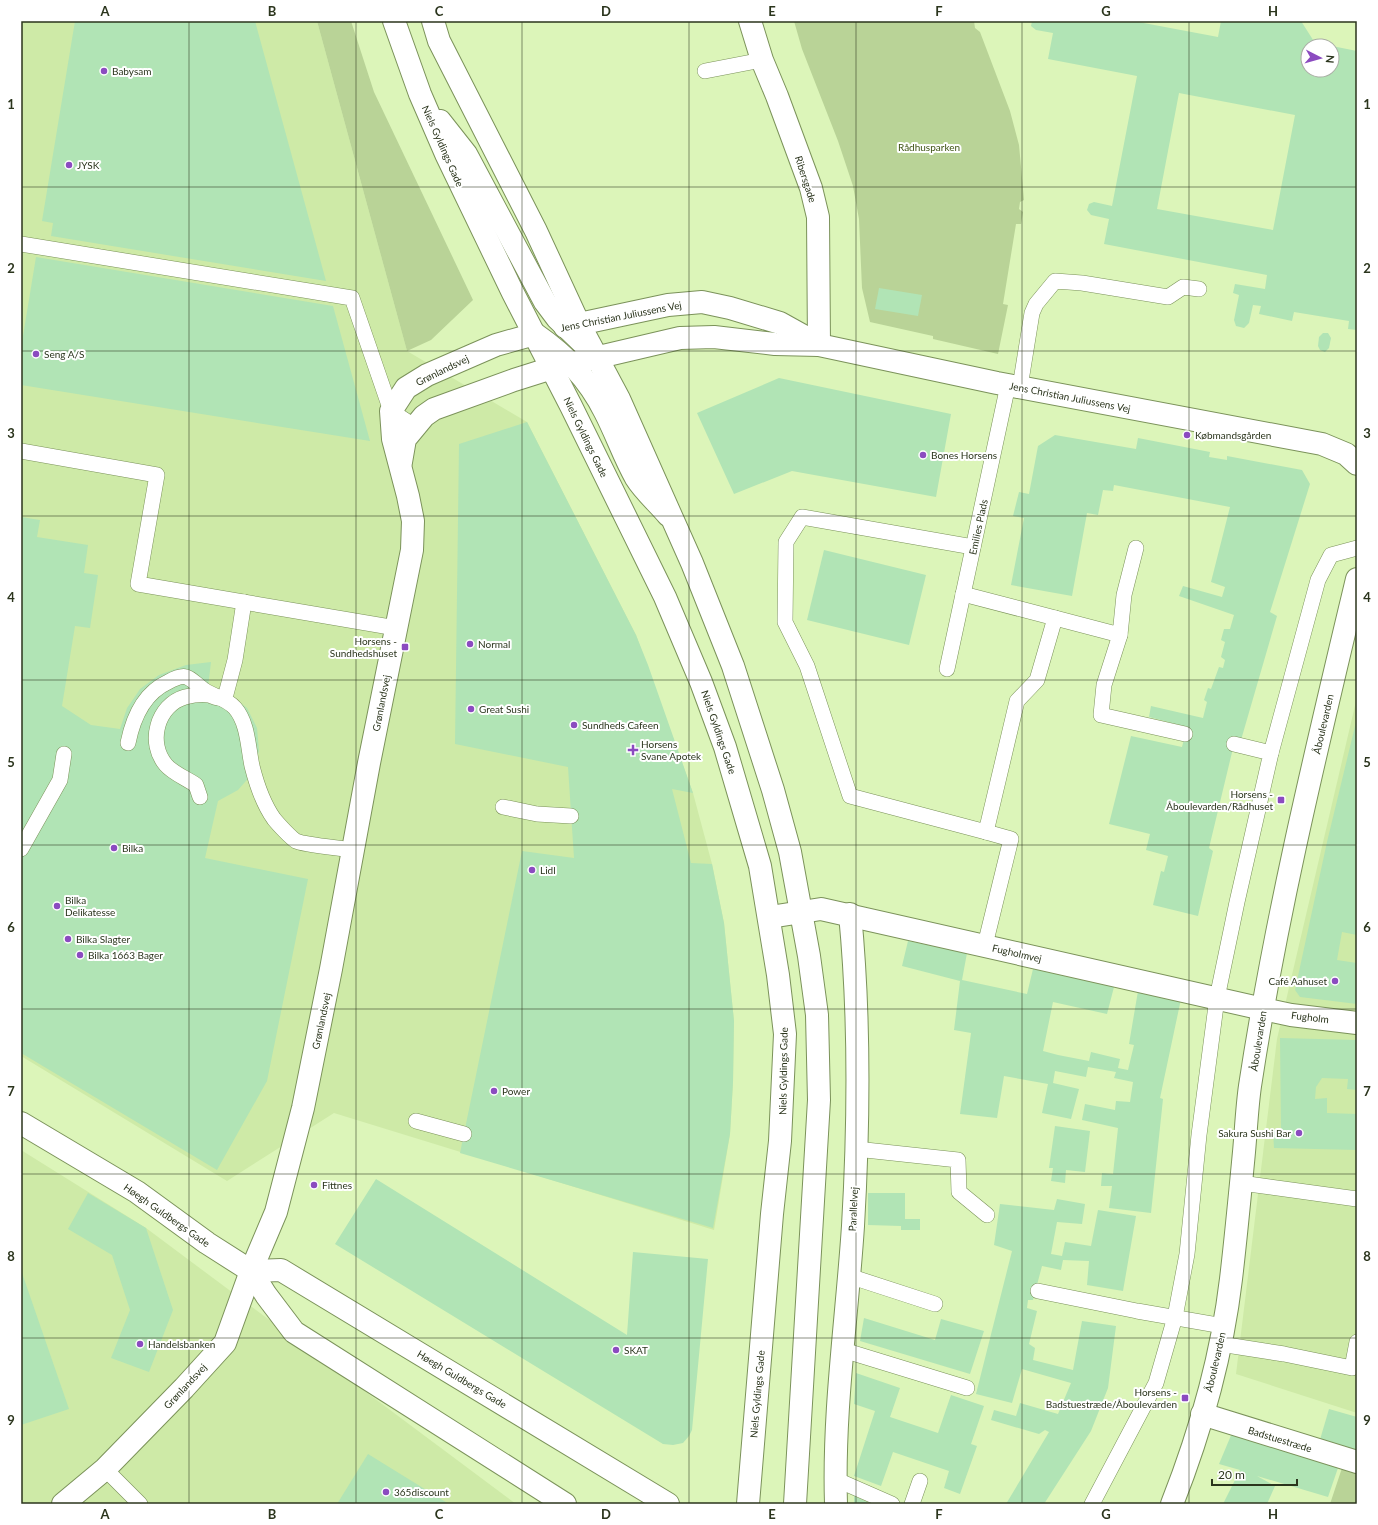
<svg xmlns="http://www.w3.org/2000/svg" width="1378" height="1525" font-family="Lato,sans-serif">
<rect width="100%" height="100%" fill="#dcf5b9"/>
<g fill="#ceeaa7">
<polygon points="21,21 317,21 407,351 527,422 636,635 693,793 712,864 724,923 734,1021 733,1082 730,1134 714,1230 334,1113 227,1181 21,1056"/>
<polygon points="1357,697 1357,1413 1236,1374 1277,1039"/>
<polygon points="21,1150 146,1228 516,1504 21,1504"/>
</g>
<g fill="#b9d397">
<polygon points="317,21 351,21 374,92 473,300 431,340 407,351"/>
<polygon points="794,21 974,21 975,28 980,32 1010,111 1019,145 1024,200 1020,202 1019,209 1023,212 1021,224 1016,224 1003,304 1008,305 998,354 933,339 933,336 870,322 862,288 859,219 853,186 838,141 802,49"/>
<polygon points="1342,1468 1357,1472 1357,1504 1330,1504"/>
</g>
<g fill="#b1e4b5" fill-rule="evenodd">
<polygon points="75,21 255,21 326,281 51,236 53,223 42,221"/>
<path d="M 1032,21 L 1133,21 L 1218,37 L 1221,21 L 1301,21 L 1315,43 L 1327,45 L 1308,46 L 1308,70 L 1332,70 L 1332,46 L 1357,51 L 1357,330 L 1348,329 L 1349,321 L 1294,312 L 1292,321 L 1259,314 L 1261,306 L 1253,305 L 1249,323 L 1244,328 L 1236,326 L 1234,320 L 1239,295 L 1233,293 L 1235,284 L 1265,289 L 1267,275 L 1104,244 L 1109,219 L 1091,215 L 1087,210 L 1089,204 L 1094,202 L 1112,206 L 1137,76 L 1048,59 L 1053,33 L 1036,30 L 1031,26 ZM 1179,93 L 1295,115 L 1273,230 L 1157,209 Z"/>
<polygon points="36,257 333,306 370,441 21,385 21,348"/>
<polygon points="879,288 922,295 918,316 875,309"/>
<polygon points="1323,333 1328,333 1331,338 1329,348 1325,352 1320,350 1318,346 1319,337"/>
<polygon points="779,378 951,414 936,497 792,471 734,494 697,413"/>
<polygon points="527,422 636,635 648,665 693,793 672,789 691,863 712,864 724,923 734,1021 733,1082 730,1134 713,1228 460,1153 522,851 574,858 568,767 455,744 459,444"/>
<polygon points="1055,435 1136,449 1138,438 1210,452 1209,457 1227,460 1227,456 1302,470 1310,484 1270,612 1277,616 1241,740 1234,744 1209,848 1213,851 1198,916 1153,905 1161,871 1164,872 1168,856 1146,850 1150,834 1109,824 1131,736 1182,747 1187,727 1149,717 1151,706 1203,718 1207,702 1204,700 1208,688 1211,689 1219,667 1223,668 1225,660 1221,657 1225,642 1221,640 1224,629 1230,629 1234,615 1179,596 1183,586 1222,597 1225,587 1211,582 1230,507 1114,485 1113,491 1103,490 1098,515 1087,513 1072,596 1011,585 1024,518 1013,516 1019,492 1029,494 1038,446"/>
<polygon points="21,517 40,520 37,537 88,545 84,573 98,575 90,628 75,626 62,706 91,725 120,729 127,708 134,698 140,689 159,675 186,665 211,662 208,687 229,694 247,708 257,728 259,751 253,773 238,790 218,801 205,858 308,879 267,1081 217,1170 21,1053"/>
<polygon points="824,550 926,575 909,645 807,620"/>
<polygon points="1356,722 1357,935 1342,932 1337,960 1357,963 1357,1004 1300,997 1295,990 1327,842"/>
<polygon points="908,941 967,953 962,980 1027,994 1033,969 1114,987 1107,1014 1053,1002 1043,1051 1058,1055 1089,1061 1091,1052 1120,1059 1118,1068 1128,1070 1134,1045 1129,1044 1138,991 1181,999 1160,1098 1163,1099 1151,1213 1109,1208 1112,1186 1101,1186 1102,1173 1113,1174 1118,1128 1082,1120 1085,1104 1115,1110 1116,1101 1130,1102 1133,1082 1114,1078 1116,1072 1088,1067 1086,1077 1055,1071 1053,1083 1079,1089 1071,1119 1042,1113 1048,1084 1004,1076 997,1118 960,1114 971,1033 954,1030 960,981 902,966"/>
<polygon points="1280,1038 1357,1040 1357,1090 1347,1089 1348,1079 1322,1078 1316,1087 1315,1099 1327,1098 1327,1113 1357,1114 1357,1150 1274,1148 1273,1130 1281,1130"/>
<polygon points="1055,1126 1090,1131 1085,1172 1066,1170 1065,1183 1051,1181 1053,1168 1049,1168"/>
<polygon points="376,1179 627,1335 633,1252 708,1259 692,1430 689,1436 683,1443 673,1445 663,1444 335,1244"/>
<polygon points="88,1193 146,1228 173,1310 149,1372 111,1358 130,1310 112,1255 68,1229"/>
<polygon points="868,1193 905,1193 905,1219 920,1219 920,1230 901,1230 901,1226 868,1225"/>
<polygon points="1057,1199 1085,1204 1082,1224 1057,1222 1051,1254 1062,1256 1065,1242 1091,1246 1098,1210 1136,1216 1123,1291 1087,1285 1089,1261 1063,1260 1061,1270 1042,1266 1033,1300 1028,1300 1027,1308 1037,1311 1029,1344 1035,1348 1033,1360 1073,1370 1082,1321 1116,1326 1108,1388 1091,1431 1044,1504 1006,1504 1049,1432 1045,1430 1039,1434 991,1420 994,1410 1016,1416 1020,1403 1058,1414 1071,1383 1022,1369 1012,1403 976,1394 1012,1251 994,1245 1000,1204 1054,1210"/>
<polygon points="21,1270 69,1409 21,1425"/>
<polygon points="864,1318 935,1340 941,1319 984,1331 970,1374 860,1341"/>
<polygon points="856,1373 900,1388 890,1417 938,1433 951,1395 984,1406 971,1444 977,1446 960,1494 944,1488 949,1471 893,1452 881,1486 854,1476 875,1411 854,1404"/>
<polygon points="1329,1409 1357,1417 1357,1454 1319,1443"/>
<polygon points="1232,1433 1339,1465 1328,1497 1257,1476 1275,1486 1267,1504 1223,1504 1240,1470 1219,1464"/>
<polygon points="368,1454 449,1504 337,1504"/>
<polygon points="854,1496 872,1504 854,1504"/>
</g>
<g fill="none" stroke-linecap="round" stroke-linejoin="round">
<defs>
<g id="service">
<polyline points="705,71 762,60"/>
<polyline points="21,244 352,298 391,411 414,426"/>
<polyline points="1020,387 1032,313 1036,304 1055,281 1082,283 1168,297 1183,287 1199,289"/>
<polyline points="21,451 157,475 138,584 396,628"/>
<polyline points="973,547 802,517 786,542 785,622 807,666 850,796 986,832 1017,701 1037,680 1055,618"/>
<polyline points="963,594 1120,635 1124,595 1136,548"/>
<polyline points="1120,635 1104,685 1101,715 1185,734"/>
<polyline points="947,669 1008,385"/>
<path d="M 128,743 C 133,718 144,693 168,682 C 188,671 188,678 204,690 C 214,697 226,698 235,708 C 248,723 248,747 252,766 C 256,782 264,805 274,819 C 278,824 291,838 296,841 C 304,845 341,848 352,850"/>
<polyline points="1271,753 1318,580 1331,555 1357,548"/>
<path d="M 200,797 L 196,785 C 186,778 174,774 166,765 C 147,743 157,705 185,697 C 193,695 202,694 209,695 C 212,696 215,698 218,698 C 221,698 224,695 226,694 L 235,660 L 244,602"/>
<polyline points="503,807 537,814 571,816"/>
<polyline points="21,849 60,780 64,754"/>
<polyline points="985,945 1011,839 986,832"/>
<polyline points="416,1121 464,1134"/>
<polyline points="856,1149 958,1160 959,1192 987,1215"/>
<polyline points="1241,1183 1357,1199"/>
<polyline points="849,1276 935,1304"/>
<polyline points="1038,1291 1137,1311 1223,1326"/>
<polyline points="1220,1344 1284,1354 1352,1368 1357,1342"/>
<polyline points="843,1350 967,1388"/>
<polyline points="105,1469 140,1504"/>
<polyline points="835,1479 892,1504"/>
<polyline points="912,1504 920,1481"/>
<polyline points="1092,1504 1156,1383 1175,1317 1187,1254 1199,1135 1217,998 1237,902 1271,753 1234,744"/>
</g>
<polyline id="pedestrian" points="1263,1009 1291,1015 1357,1023"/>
<g id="minor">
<polyline points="401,462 405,439 424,416 434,409 514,380 552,368"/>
<polyline points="770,917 821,909 1263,1009"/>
<polyline points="1202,1414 1357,1462"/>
<path d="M 63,1504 L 105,1469 L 184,1388 L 225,1343 L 251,1271 L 276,1212 L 303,1108 L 331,969 L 369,763 L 412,550 L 413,521 L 408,496 L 393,439 L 391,411 L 406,388 L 427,375 L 496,345 L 535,334 C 565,355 588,378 605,412 C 616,433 624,457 636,478 C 644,491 658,503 668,515"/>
<path d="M 836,1504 C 833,1411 847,1318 853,1226 C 859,1123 860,1017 850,914"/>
</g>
<g id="tertiary">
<polyline points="394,21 420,94 446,154 513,293 571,406 665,597 701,682 725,747 760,866 778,975 785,1034 780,1141 772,1214 748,1504"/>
<polyline points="433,21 439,41 536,231 579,324 619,399 692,563 733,666 773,790 790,852 809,956 817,1015 819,1100 795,1504"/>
<polyline points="750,21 762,60 777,96 811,188 818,217 819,345"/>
<polyline points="440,121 466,154 545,302 557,318 584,344"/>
<polyline points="565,327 668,305 702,302 730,308 780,323 816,343"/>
<polyline points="552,368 680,338 714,337 775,344 819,345 997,383 1322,444 1346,454 1357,464"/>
<polyline points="21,1123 137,1192 207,1243 251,1271 266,1295 294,1332 565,1504"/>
<polyline points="251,1271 281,1270 668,1504"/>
<path d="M 1172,1504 C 1200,1433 1222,1355 1231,1279 C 1236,1237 1240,1194 1244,1152 C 1246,1130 1247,1107 1250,1086 C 1276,915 1317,747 1357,579"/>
</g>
</defs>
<use href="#service" stroke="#7b925a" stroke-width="16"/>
<use href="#pedestrian" stroke="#7b925a" stroke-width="24"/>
<use href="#minor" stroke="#7b925a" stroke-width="24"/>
<use href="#tertiary" stroke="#7b925a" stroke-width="24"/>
<use href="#service" stroke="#fff" stroke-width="15"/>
<use href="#pedestrian" stroke="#fff" stroke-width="22"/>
<use href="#minor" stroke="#fff" stroke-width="22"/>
<use href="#tertiary" stroke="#fff" stroke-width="22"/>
</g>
<path fill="none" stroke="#2b351d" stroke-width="1" stroke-opacity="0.55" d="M 189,21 L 189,1504M 356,21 L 356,1504M 522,21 L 522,1504M 689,21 L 689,1504M 856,21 L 856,1504M 1022,21 L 1022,1504M 1189,21 L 1189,1504M 21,187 L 1357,187M 21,351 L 1357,351M 21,516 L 1357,516M 21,680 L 1357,680M 21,845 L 1357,845M 21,1009 L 1357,1009M 21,1174 L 1357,1174M 21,1338 L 1357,1338"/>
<g fill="#8b4bc0" stroke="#fff" stroke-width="1.5">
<circle cx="104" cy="71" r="4"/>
<circle cx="69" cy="165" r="4"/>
<circle cx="36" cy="354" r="4"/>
<circle cx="1187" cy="435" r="4"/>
<circle cx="923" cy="455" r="4"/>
<circle cx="470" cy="644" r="4"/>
<rect x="401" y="643" width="8" height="8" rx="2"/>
<circle cx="471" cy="709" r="4"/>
<circle cx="574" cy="725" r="4"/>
<path d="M631 744h4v4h4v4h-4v4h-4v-4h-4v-4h4z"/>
<rect x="1277" y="796" width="8" height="8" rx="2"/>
<circle cx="114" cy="848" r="4"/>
<circle cx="532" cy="870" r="4"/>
<circle cx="57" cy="906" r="4"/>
<circle cx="68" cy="939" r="4"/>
<circle cx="80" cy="955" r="4"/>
<circle cx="1335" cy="981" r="4"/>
<circle cx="494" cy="1091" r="4"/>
<circle cx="1299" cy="1133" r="4"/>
<circle cx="314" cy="1185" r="4"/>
<circle cx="140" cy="1344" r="4"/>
<circle cx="616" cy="1350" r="4"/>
<rect x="1181" y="1394" width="8" height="8" rx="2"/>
<circle cx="386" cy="1492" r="4"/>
</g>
<g text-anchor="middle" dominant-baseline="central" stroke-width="4" stroke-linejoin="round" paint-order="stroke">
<g font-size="10" fill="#2b351d" stroke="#fff" text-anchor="start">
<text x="112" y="71">Babysam</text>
<text x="77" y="165">JYSK</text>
<text x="44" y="354">Seng A/S</text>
<text x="1195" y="435">Købmandsgården</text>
<text x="931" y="455">Bones Horsens</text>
<text x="397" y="641" text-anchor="end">Horsens -<tspan x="397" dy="12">Sundhedshuset</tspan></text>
<text x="478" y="644">Normal</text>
<text x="479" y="709">Great Sushi</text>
<text x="582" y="725">Sundheds Cafeen</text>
<text x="641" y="744">Horsens<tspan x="641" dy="12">Svane Apotek</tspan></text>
<text x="1273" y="794" text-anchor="end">Horsens -<tspan x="1273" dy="12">Åboulevarden/Rådhuset</tspan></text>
<text x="122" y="848">Bilka</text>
<text x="540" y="870">Lidl</text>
<text x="65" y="900">Bilka<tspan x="65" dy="12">Delikatesse</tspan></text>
<text x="76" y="939">Bilka Slagter</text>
<text x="88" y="955">Bilka 1663 Bager</text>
<text x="1327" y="981" text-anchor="end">Café Aahuset</text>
<text x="502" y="1091">Power</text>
<text x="1291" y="1133" text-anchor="end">Sakura Sushi Bar</text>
<text x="322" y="1185">Fittnes</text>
<text x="148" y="1344">Handelsbanken</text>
<text x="624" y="1350">SKAT</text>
<text x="1177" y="1392" text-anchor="end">Horsens -<tspan x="1177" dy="12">Badstuestræde/Åboulevarden</tspan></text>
<text x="394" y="1492">365discount</text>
</g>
<g font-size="10" fill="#2b351d" stroke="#fff">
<text transform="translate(443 146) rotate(66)">Niels Gyldings Gade</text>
<text transform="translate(806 179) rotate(72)">Ribersgade</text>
<text transform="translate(621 316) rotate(-11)">Jens Christian Juliussens Vej</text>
<text transform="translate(442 370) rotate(-26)">Grønlandsvej</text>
<text transform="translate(1070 397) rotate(11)">Jens Christian Juliussens Vej</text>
<text transform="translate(586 437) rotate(64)">Niels Gyldings Gade</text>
<text transform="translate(978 527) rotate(-78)">Emilies Plads</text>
<text transform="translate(381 703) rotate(-79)">Grønlandsvej</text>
<text transform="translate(1323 724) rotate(-77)">Åboulevarden</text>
<text transform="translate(719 732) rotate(71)">Niels Gyldings Gade</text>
<text transform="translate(1017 953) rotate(13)">Fugholmvej</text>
<text transform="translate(1310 1017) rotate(7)">Fugholm</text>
<text transform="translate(321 1021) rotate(-78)">Grønlandsvej</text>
<text transform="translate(1258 1041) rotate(-81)">Åboulevarden</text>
<text transform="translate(783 1071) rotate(-89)">Niels Gyldings Gade</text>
<text transform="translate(853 1209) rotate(-87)">Parallelvej</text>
<text transform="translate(167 1215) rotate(35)">Høegh Guldbergs Gade</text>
<text transform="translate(1215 1362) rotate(-77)">Åboulevarden</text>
<text transform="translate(462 1379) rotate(31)">Høegh Guldbergs Gade</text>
<text transform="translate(185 1386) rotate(-47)">Grønlandsvej</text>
<text transform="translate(757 1394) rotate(-85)">Niels Gyldings Gade</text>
<text transform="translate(1280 1439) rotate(17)">Badstuestræde</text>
</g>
<g font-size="10" fill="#3c5211" stroke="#fff">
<text x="929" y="147">Rådhusparken</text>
</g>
</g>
<rect width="1378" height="1525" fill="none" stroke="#ffffff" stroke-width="44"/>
<g transform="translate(1320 58) rotate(96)"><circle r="19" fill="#ffffff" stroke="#aaaea5"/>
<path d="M0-3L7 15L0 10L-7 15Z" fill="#8b4bc0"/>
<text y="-6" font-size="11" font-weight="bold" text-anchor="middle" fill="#2b351d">N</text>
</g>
<path d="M1212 1479v6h85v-6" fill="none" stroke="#2b351d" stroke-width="2"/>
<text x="1218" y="1479" font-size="12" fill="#2b351d" stroke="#ffffff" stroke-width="3" paint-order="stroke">20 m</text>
<rect x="22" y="22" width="1334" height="1481" fill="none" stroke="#2b351d" stroke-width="1.5"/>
<g font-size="13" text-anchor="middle" font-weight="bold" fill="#2b351d">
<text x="105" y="16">A</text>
<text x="272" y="16">B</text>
<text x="439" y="16">C</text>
<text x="606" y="16">D</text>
<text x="772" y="16">E</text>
<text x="939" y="16">F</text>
<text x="1106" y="16">G</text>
<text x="1273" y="16">H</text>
<text x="11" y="109">1</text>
<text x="1367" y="109">1</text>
<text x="11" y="273">2</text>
<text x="1367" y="273">2</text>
<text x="11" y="438">3</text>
<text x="1367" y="438">3</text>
<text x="11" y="602">4</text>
<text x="1367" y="602">4</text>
<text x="11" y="767">5</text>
<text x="1367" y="767">5</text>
<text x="11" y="932">6</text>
<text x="1367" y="932">6</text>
<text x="11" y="1096">7</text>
<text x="1367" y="1096">7</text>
<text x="11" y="1261">8</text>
<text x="1367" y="1261">8</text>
<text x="11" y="1425">9</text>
<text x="1367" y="1425">9</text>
<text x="105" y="1519">A</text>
<text x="272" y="1519">B</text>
<text x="439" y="1519">C</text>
<text x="606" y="1519">D</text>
<text x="772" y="1519">E</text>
<text x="939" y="1519">F</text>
<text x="1106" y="1519">G</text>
<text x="1273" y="1519">H</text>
</g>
</svg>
